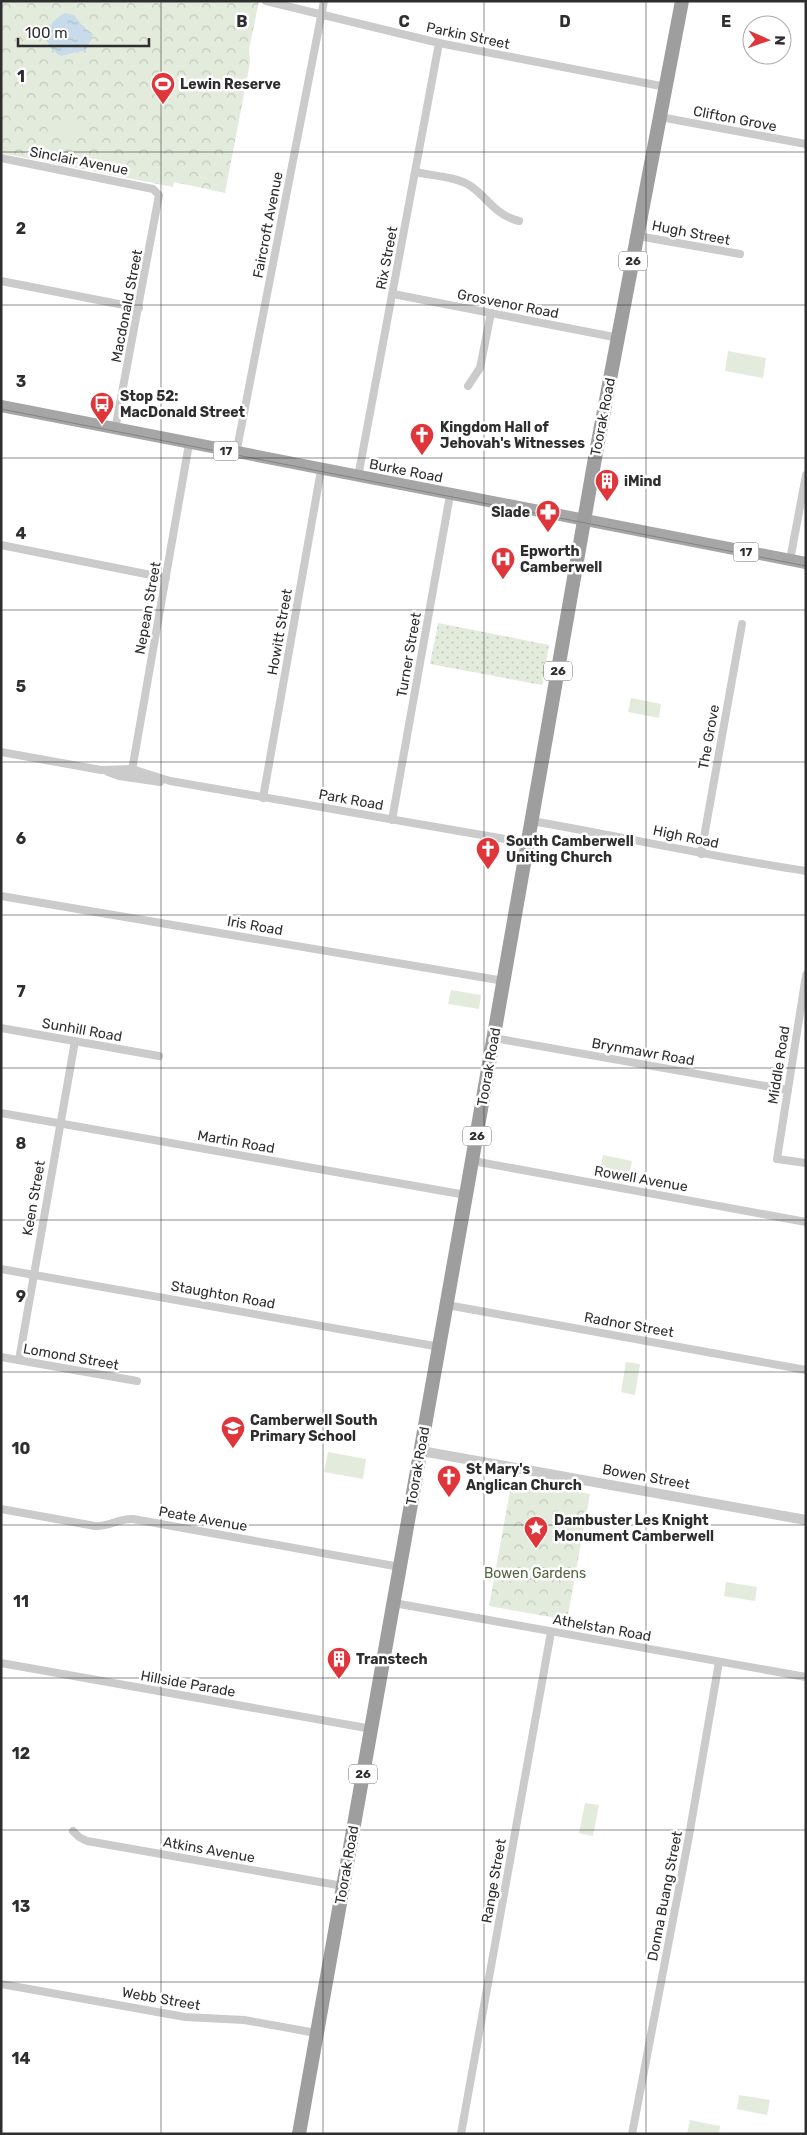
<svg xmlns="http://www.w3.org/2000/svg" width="807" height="2135" font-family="Rubik,sans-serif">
<defs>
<pattern id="grass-dots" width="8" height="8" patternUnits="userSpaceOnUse" patternTransform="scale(1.25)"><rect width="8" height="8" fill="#e3ebdc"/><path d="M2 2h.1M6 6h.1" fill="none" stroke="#c3cabd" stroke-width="1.8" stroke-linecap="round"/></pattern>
<pattern id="park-crowns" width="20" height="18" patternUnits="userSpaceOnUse" patternTransform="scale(1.25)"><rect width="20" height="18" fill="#e3ebdc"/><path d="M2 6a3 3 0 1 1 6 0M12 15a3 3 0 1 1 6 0" fill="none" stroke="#c3cabd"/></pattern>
<pattern id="water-ripples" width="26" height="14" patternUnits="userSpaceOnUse" patternTransform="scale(1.25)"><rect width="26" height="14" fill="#c8dbea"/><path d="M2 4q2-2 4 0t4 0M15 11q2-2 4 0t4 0" fill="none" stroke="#acbcc9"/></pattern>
</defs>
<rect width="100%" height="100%" fill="#fff"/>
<polygon fill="url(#grass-dots)" points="438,623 549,645 542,685 430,664"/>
<g fill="url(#park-crowns)">
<polygon points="1,1 259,1 249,49 250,63 225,193 174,182 173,187 1,153"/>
<polygon points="512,1480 590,1494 567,1620 489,1606"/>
</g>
<g fill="#e3ebdc">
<polygon points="78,119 79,132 48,135 47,122"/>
<polygon points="728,351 766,358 763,378 725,371"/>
<polygon points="631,698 661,704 659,718 628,712"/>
<polygon points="451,990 481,995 479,1009 448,1004"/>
<polygon points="603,1155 632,1161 629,1176 600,1170"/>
<polygon points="626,1362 640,1364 635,1395 621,1392"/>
<polygon points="328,1452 366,1459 363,1479 324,1472"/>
<polygon points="726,1582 757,1587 755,1601 724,1596"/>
<polygon points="585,1803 599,1805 593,1836 579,1833"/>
<polygon points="739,2095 770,2100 767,2115 737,2109"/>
<polygon points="690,2120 720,2126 719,2134 687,2134"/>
</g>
<path fill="url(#water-ripples)" d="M 65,13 L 74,15 L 84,28 L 93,34 L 86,50 L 61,56 C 39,44 45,23 65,13 Z"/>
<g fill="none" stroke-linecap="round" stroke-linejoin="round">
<g stroke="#cbcbcb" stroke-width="8">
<polyline points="266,1 439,43 666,87"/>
<polyline points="660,117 806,144"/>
<polyline points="1,158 153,189 159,195 115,430"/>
<path d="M 416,172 C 432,176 454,176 469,185 C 487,196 494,215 519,221"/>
<polyline points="638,236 740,254"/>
<polyline points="1,281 139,308"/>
<polyline points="393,294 619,338"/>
<polyline points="468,386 480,368 491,313"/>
<polyline points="236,454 324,1"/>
<polyline points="358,477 439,43"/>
<polyline points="1,545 166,578"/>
<polyline points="790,560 806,475"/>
<polyline points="1,752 101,770 132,769 170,781 528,843"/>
<polyline points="108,772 119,776 160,782"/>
<polyline points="131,776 189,444"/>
<polyline points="263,798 321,470"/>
<polyline points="392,820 450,495"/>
<path d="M 532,821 C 623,837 714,857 806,871"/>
<polyline points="701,854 742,624"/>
<polyline points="1,896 504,981"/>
<polyline points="806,975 777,1159 806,1163"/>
<polyline points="1,1028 159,1056"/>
<polyline points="494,1038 788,1090"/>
<polyline points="1,1113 466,1195"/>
<polyline points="473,1161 806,1222"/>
<polyline points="1,1269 440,1347"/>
<polyline points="447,1305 806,1370"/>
<polyline points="1,1357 137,1381"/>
<polyline points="19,1360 75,1041"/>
<path d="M 1,1509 L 95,1526 C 109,1527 119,1518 133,1519 L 400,1567"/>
<polyline points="394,1603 806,1677"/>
<polyline points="1,1663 372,1729"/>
<polyline points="73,1831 79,1837 87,1841 343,1886"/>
<polyline points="1,1984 185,2017 244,2020 316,2033"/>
<polyline points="461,2134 551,1632"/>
<polyline points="632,2134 689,1836 719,1662"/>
</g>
<polyline stroke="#cbcbcb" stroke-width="10" points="421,1451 806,1520"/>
<polyline stroke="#a6a6a6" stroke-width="12" points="1,406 806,563"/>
<polyline stroke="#9e9e9e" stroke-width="14" points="299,2134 466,1195 595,458 682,1"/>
<polyline stroke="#838383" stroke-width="1" points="1,409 806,566"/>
</g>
<path fill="none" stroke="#2e2e2e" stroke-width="1" stroke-opacity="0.55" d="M 161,1 L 161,2134M 323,1 L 323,2134M 484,1 L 484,2134M 646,1 L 646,2134M 1,152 L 806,152M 1,305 L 806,305M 1,458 L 806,458M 1,610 L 806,610M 1,762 L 806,762M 1,915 L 806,915M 1,1068 L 806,1068M 1,1220 L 806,1220M 1,1372 L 806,1372M 1,1525 L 806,1525M 1,1678 L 806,1678M 1,1830 L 806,1830M 1,1982 L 806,1982"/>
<defs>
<symbol id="stadium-pin" viewBox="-11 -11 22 30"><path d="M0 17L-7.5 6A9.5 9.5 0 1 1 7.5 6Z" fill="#de363b" stroke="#fff"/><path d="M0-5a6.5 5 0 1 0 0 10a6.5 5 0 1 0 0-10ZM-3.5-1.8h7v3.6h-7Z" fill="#fff"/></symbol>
<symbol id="bus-pin" viewBox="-11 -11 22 30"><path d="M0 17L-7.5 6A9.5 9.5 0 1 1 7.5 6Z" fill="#de363b" stroke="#fff"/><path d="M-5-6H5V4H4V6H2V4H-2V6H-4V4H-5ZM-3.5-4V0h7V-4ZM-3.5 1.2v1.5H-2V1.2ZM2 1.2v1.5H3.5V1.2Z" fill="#fff"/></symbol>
<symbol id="church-pin" viewBox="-11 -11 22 30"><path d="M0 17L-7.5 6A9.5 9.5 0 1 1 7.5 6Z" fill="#de363b" stroke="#fff"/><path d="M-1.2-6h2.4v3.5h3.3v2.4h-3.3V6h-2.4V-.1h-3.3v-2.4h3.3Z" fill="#fff"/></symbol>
<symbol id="building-pin" viewBox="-11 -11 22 30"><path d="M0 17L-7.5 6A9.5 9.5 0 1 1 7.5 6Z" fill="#de363b" stroke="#fff"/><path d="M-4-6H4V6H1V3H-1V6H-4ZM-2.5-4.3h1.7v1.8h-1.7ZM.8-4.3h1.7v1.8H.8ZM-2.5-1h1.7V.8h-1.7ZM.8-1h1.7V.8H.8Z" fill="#fff"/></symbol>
<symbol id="pharmacy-pin" viewBox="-11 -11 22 30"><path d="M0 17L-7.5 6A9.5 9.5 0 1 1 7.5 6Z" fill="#de363b" stroke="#fff"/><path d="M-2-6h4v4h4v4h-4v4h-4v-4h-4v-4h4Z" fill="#fff"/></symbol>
<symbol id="hospital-pin" viewBox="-11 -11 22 30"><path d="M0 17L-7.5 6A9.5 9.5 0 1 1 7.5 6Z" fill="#de363b" stroke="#fff"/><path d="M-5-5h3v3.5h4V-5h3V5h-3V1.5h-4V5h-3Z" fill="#fff"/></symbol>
<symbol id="school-pin" viewBox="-11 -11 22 30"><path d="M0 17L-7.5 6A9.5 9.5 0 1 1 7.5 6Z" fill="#de363b" stroke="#fff"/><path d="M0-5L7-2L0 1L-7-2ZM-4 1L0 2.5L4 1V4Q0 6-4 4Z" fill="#fff"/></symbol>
<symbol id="sight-pin" viewBox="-11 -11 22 30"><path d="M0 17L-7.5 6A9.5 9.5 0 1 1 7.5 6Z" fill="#de363b" stroke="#fff"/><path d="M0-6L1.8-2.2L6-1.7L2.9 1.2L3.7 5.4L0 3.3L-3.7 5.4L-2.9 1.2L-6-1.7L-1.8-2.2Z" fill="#fff"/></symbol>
</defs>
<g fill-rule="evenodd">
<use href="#stadium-pin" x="149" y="70" width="28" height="38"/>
<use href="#bus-pin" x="88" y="390" width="28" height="38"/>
<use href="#church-pin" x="408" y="421" width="28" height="38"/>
<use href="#building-pin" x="593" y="467" width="28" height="38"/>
<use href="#pharmacy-pin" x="534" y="498" width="28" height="38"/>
<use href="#hospital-pin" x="489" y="545" width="28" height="38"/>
<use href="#church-pin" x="474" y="835" width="28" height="38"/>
<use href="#school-pin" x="219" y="1414" width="28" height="38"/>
<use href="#church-pin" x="435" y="1463" width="28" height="38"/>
<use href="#sight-pin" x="522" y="1514" width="28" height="38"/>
<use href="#building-pin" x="325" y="1645" width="28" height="38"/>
</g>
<g text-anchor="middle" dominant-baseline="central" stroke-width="5" stroke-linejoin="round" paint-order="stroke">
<g fill="#fff" stroke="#6d6d6d" stroke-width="1">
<rect x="619" y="251.5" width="28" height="19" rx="4"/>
<rect x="213.5" y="441.5" width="25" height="19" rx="4"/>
<rect x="733.5" y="542.5" width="25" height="19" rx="4"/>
<rect x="544" y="661.5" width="28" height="19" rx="4"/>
<rect x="463" y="1126.5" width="28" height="19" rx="4"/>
<rect x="349" y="1764.5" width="28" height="19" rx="4"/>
</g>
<g font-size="12" font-weight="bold" fill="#2e2e2e">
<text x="633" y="261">26</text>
<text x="226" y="451">17</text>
<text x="746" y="552">17</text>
<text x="558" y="671">26</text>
<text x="477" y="1136">26</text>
<text x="363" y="1774">26</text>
</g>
<g font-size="14" fill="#2e2e2e" stroke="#fff">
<text transform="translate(468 36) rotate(12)">Parkin Street</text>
<text transform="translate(735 119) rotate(11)">Clifton Grove</text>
<text transform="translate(79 161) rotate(11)">Sinclair Avenue</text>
<text transform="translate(268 225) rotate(-79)">Faircroft Avenue</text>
<text transform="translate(691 233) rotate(11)">Hugh Street</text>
<text transform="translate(387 258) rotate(-79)">Rix Street</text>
<text transform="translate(508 304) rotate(11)">Grosvenor Road</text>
<text transform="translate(127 306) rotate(-79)">Macdonald Street</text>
<text transform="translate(603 417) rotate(-79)">Toorak Road</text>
<text transform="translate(406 471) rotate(11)">Burke Road</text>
<text transform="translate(148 608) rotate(-80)">Nepean Street</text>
<text transform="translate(280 632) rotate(-80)">Howitt Street</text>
<text transform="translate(409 655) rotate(-80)">Turner Street</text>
<text transform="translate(709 737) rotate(-80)">The Grove</text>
<text transform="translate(351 800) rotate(10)">Park Road</text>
<text transform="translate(686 837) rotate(12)">High Road</text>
<text transform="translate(255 926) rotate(10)">Iris Road</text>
<text transform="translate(82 1030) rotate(10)">Sunhill Road</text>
<text transform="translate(643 1052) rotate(10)">Brynmawr Road</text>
<text transform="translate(779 1065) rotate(-81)">Middle Road</text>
<text transform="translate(489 1067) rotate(-80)">Toorak Road</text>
<text transform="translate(236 1142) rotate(10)">Martin Road</text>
<text transform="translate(641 1179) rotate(10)">Rowell Avenue</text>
<text transform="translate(34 1198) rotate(-80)">Keen Street</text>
<text transform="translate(223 1295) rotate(10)">Staughton Road</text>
<text transform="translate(629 1325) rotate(10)">Radnor Street</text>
<text transform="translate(71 1357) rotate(10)">Lomond Street</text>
<text transform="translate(418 1466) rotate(-80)">Toorak Road</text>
<text transform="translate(646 1477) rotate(10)">Bowen Street</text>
<text transform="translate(203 1519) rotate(10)">Peate Avenue</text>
<text transform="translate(602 1628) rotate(10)">Athelstan Road</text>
<text transform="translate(188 1684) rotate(10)">Hillside Parade</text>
<text transform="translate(209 1850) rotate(10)">Atkins Avenue</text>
<text transform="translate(347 1865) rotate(-80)">Toorak Road</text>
<text transform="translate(494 1881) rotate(-80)">Range Street</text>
<text transform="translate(665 1896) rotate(-79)">Donna Buang Street</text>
<text transform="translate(161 1999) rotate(10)">Webb Street</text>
</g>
<g font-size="14" font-weight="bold" fill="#2e2e2e" stroke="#fff" text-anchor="start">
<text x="180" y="84">Lewin Reserve</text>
<text x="120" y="396">Stop 52:<tspan x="120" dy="16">MacDonald Street</tspan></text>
<text x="440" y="427">Kingdom Hall of<tspan x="440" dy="16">Jehovah's Witnesses</tspan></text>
<text x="624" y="481">iMind</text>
<text x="530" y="512" text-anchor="end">Slade</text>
<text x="520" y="551">Epworth<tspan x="520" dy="16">Camberwell</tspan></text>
<text x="506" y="841">South Camberwell<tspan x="506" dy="16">Uniting Church</tspan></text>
<text x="250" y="1420">Camberwell South<tspan x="250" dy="16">Primary School</tspan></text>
<text x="466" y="1469">St Mary's<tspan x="466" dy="16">Anglican Church</tspan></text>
<text x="554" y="1520">Dambuster Les Knight<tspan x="554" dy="16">Monument Camberwell</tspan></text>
<text x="356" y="1659">Transtech</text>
</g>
<g font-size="14" fill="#4f673d" stroke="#fff">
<text x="535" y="1573">Bowen Gardens</text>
</g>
</g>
<g font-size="16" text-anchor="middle" font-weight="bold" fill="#2e2e2e" stroke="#fff" stroke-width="5" stroke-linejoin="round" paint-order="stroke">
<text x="242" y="27">B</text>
<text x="404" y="27">C</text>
<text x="565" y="27">D</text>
<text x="726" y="27">E</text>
<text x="21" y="82">1</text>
<text x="21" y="234">2</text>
<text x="21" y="387">3</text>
<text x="21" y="539">4</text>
<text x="21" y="692">5</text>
<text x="21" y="844">6</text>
<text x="21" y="997">7</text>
<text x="21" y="1149">8</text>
<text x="21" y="1302">9</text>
<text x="21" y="1454">10</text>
<text x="21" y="1607">11</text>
<text x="21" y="1759">12</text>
<text x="21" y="1912">13</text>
<text x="21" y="2064">14</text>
</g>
<rect width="807" height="2135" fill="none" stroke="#2e2e2e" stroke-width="5"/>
<g transform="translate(767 40) rotate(92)"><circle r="24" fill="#ffffff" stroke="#ababab"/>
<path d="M0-4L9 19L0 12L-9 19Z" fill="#de363b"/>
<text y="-8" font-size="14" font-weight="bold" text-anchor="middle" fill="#2e2e2e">N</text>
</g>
<path d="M18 38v8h131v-8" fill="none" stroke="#2e2e2e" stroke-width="2.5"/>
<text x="25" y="38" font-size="15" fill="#2e2e2e" stroke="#ffffff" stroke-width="4" paint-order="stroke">100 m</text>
</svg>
